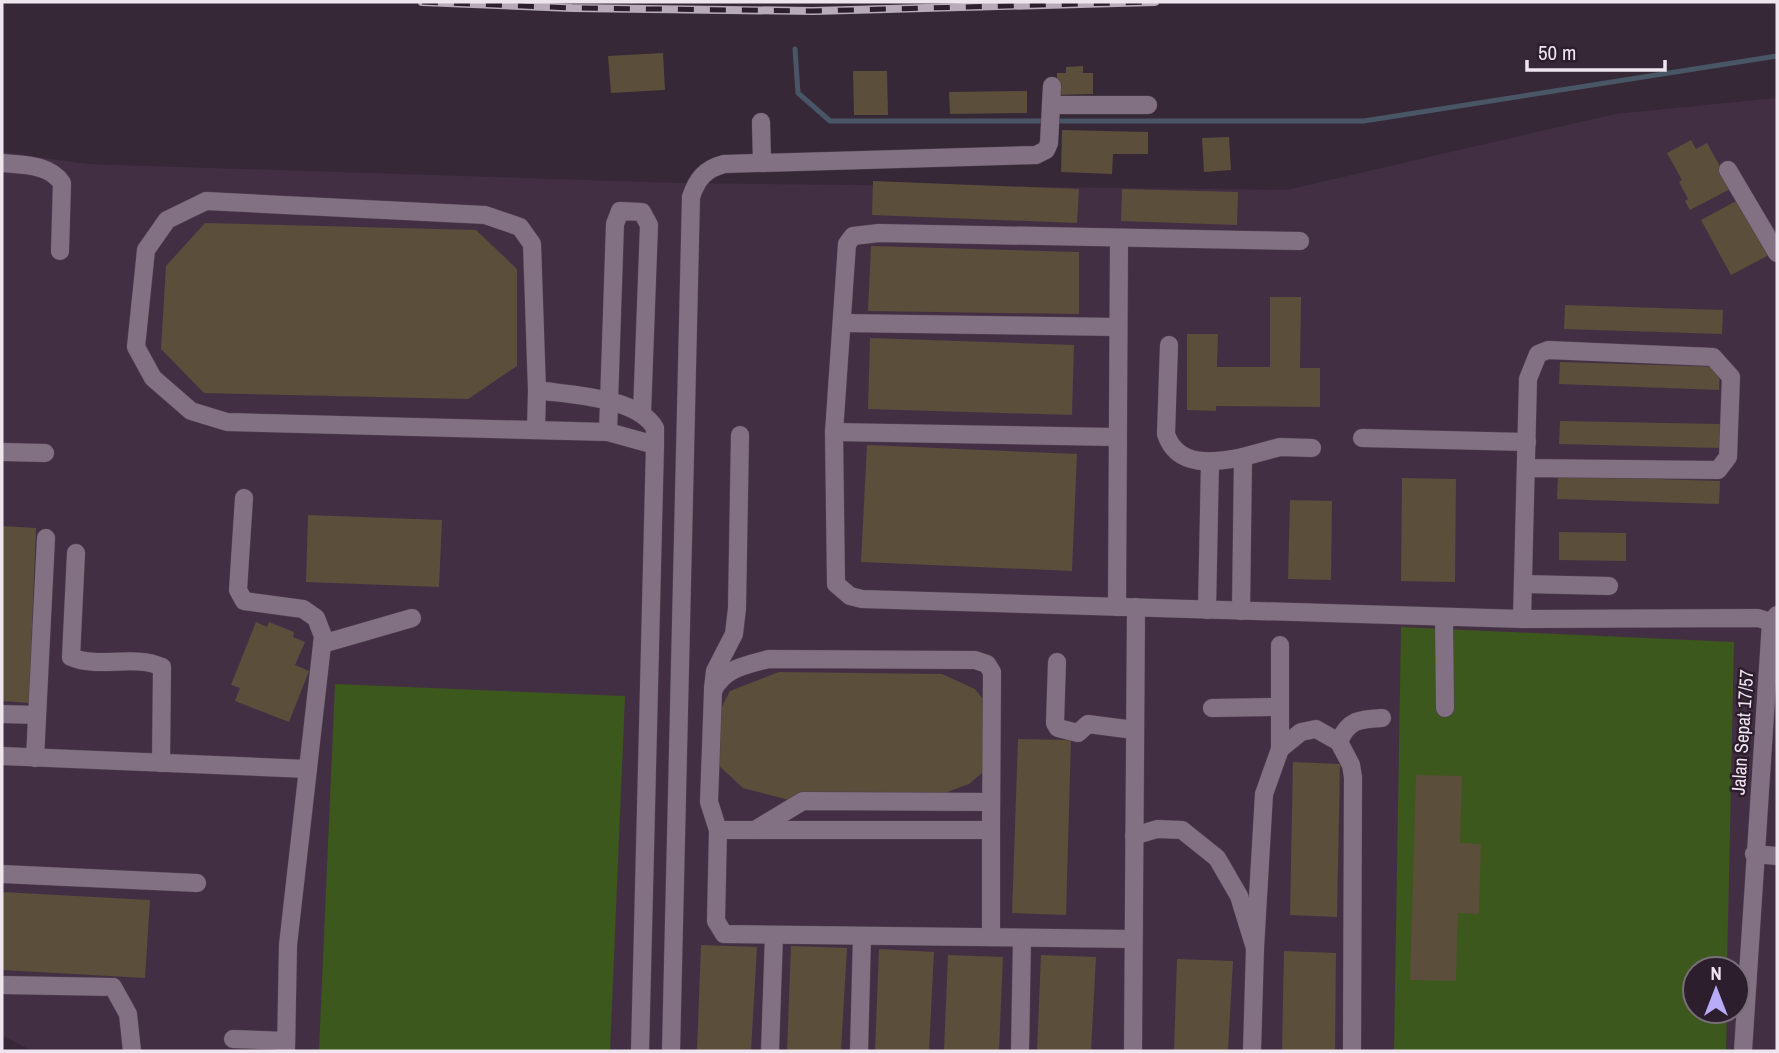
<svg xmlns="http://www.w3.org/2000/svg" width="1779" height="1053" font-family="'Archivo Narrow',sans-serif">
<rect width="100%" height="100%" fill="#362837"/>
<path fill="#432f44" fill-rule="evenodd" d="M 1777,98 L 1777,1051 L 32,1051 L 2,1035 L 2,152 L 87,164 L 680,183 L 1287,190 L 1615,114 ZM 1695,969 L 1737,969 L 1737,1011 L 1695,1011 Z"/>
<g fill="#3d581c">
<polygon points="1401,627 1734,642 1727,969 1695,969 1695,1011 1727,1011 1726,1051 1394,1051"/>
<polygon points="335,684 625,696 610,1051 319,1051"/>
</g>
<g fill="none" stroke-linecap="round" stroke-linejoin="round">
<polyline stroke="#485665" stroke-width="5" points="795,49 798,93 830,121 1364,121 1777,56"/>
</g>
<g fill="#5b4e3b">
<polygon points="663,53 665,90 611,93 608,56"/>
<polygon points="1083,66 1083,73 1093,73 1093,94 1057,95 1057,73 1066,73 1066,67"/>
<polygon points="853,71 887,71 888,115 854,115"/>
<polygon points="1027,91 1027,113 950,114 949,92"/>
<polygon points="1062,130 1148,132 1148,154 1113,154 1112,174 1061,172"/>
<polygon points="1229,137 1231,170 1204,172 1202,138"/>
<polygon points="1691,140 1696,149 1707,143 1732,188 1690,210 1685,201 1688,199 1679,182 1682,180 1667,153"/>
<polygon points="873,181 1079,189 1077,223 872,215"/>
<polygon points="1122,189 1238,192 1237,225 1121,221"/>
<polygon points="1738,200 1769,255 1731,275 1701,220"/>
<polygon points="205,223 476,230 517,269 517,366 468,399 204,393 161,349 166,266"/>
<polygon points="871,246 1079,252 1079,314 868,311"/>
<polygon points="1270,297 1301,297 1300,368 1320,368 1320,407 1216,406 1216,411 1187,410 1187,334 1218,334 1217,367 1270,367"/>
<polygon points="1565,305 1723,310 1722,334 1564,329"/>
<polygon points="870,338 1074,345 1072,415 868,409"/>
<polygon points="1560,362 1720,367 1719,390 1559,384"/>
<polygon points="1560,421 1720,424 1720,448 1559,444"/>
<polygon points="867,445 1077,454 1072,571 861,562"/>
<polygon points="1558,476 1720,481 1719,504 1557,499"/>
<polygon points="1402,478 1456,479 1455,582 1401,581"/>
<polygon points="1290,500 1332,501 1331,580 1288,579"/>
<polygon points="308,515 442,520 439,587 306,582"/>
<polygon points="2,526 36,528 29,703 2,701"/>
<polygon points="1559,532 1626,533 1626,561 1559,560"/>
<polygon points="256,622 267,627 269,622 294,632 293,637 305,642 295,665 309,671 289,722 235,701 240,688 231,685"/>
<polygon points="779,672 942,674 975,689 994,713 989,767 969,784 931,798 793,801 743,788 716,763 717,716 730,691"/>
<polygon points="1018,739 1071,740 1066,915 1012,913"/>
<polygon points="1293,762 1340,764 1337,917 1290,915"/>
<polygon points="1416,775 1462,776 1460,843 1481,844 1479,914 1458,913 1456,981 1410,980"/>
<polygon points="2,892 150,900 145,978 2,970"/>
<polygon points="701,945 757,947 751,1051 697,1051"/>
<polygon points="791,946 847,948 841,1051 787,1051"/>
<polygon points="879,949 934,952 929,1051 875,1051"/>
<polygon points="1284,951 1336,953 1335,1051 1282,1051"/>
<polygon points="948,955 1003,957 999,1051 944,1051"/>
<polygon points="1041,955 1096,957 1091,1051 1037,1051"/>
<polygon points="1177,959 1233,961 1228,1051 1174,1051"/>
</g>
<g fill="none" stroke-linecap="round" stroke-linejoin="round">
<defs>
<g id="minor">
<polyline points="1051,105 1148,105"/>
<polyline points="761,122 762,163"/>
<path d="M 2,163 C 23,165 49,164 62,183 L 60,251"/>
<polyline points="1728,170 1777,253"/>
<polyline points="1300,241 879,233 853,236 847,244 834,432 836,584 850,596 862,599 1522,619 1758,618 1771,622"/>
<polyline points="842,323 1118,327"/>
<path d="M 1169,345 L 1166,434 C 1177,468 1214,463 1243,457 L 1241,611"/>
<polyline points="536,430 537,390"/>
<polyline points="608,432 615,224 620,211 642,212 649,225 642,413"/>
<polyline points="834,432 1115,437"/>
<polyline points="1362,438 1527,442"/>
<polyline points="2,452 45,453"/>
<polyline points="1243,457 1280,447 1312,448"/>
<polyline points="244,498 238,590 244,601 303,609 316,618 323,636 288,945 286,1051"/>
<path d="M 76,553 L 71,657 C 99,669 134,654 162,667 L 161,763"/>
<polyline points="1523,584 1609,586"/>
<polyline points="1117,607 1119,239"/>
<polyline points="1207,610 1210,462"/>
<polyline points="1444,617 1445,708"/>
<polyline points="1522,619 1528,379 1538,354 1548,350 1713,357 1731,377 1728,457 1718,470 1526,468"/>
<polyline points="322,644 412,618"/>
<polyline points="1057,662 1055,723 1058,728 1078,733 1088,724 1134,730"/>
<polyline points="713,688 715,671 734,634 737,608 740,435"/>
<polyline points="1212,708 1279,707"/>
<polyline points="2,714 37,715"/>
<polyline points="1339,742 1351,765 1353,777 1352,1051"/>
<path d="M 1280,749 L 1301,732 L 1316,729 L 1339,742 C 1348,720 1359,719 1382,718"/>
<polyline points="2,756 308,769"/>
<polyline points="35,758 46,538"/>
<polyline points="718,830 991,830 991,937"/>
<polyline points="755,830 803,801 991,802"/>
<path d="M 991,830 L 992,672 L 987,664 L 975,660 L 769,659 C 746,665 724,668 713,691 L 709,802 L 718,830 L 716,921 L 724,934 L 1133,939"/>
<polyline points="1134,836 1157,829 1182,830 1217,858 1239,896 1255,948 1264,794 1280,749 1280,645"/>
<polyline points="1754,854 1777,856"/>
<polyline points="2,874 197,883"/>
<polyline points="2,985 113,987 128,1014 132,1051"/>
<polyline points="233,1039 286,1041"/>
<path d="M 640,1051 L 655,445 L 608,432 L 227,422 L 191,411 L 153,378 L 136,347 L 146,250 L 167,220 L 206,201 L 485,215 L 520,227 L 532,244 L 537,390 C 571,395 637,397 655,428 L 655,445"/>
<path d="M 671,1051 L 691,197 C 697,179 705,169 724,164 L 1036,155 L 1046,150 L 1049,143 L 1052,86"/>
<polyline points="770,1051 774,935"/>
<polyline points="859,1051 862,937"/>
<polyline points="1020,1051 1022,938"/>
<polyline points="1133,1051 1136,607"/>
<polyline points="1252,1051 1255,948"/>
<polyline points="1743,1051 1771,622 1777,615"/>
</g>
</defs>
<use href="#minor" stroke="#504350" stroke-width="19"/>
<use href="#minor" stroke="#827183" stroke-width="18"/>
<defs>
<polyline id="rail" points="422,2 572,8 813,11 1155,2"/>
</defs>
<use href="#rail" stroke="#b6abb6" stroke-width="8"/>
<use href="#rail" stroke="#2c1e2d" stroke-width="5" stroke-dasharray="16" stroke-linecap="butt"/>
</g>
<g text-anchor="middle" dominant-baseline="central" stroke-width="5" stroke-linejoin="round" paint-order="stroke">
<g font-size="19" fill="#efe5ef" stroke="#2c1e2d">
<text transform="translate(1742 732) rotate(-86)">Jalan Sepat 17/57</text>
</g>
</g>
<rect width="1779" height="1053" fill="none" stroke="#efe5ef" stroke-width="7"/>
<g transform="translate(1716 990)"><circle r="33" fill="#2c1e2d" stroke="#7a6e7b" stroke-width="2"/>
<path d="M0-5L12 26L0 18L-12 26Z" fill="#b8abf7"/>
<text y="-10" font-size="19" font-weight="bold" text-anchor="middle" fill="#efe5ef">N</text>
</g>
<path d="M1527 60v10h138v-10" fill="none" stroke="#efe5ef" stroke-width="3.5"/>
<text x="1538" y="60" font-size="21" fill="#efe5ef" stroke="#2c1e2d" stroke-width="5" paint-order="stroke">50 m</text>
</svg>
